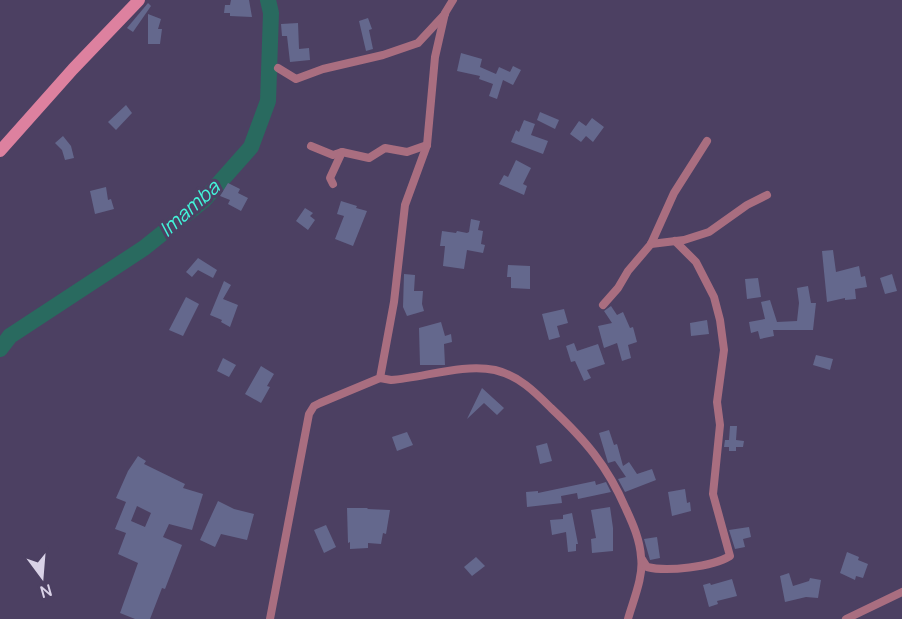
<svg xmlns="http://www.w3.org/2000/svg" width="902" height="619" font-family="Manrope,sans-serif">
<rect width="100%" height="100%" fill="#4c4062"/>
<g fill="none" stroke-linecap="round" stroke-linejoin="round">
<polyline stroke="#296a5f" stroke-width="16" points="0,349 10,336 144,248 204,200 251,147 268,101 271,13 268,0"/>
</g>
<g fill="#64688d" fill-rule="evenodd">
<polygon points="231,0 249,0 252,17 230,16 230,13 224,13 225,5 230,5"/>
<polygon points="148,3 151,6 133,32 127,28"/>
<polygon points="148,14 161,19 158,29 162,29 160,44 148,44"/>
<polygon points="368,18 372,29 369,30 373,49 366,51 359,21"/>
<polygon points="298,23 299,49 309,48 310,60 290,62 287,36 282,36 281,24"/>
<polygon points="461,53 482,59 480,67 496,74 499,67 510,72 513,66 521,70 513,85 503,80 497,99 489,96 493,84 479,79 480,76 457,71"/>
<polygon points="126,105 132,113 116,130 108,122"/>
<polygon points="540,112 559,120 555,129 537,120"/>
<polygon points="592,118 604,127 593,142 586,136 581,142 570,134 579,121 586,126"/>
<polygon points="524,120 535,124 531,135 548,141 543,154 511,142 516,130 519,132"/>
<polygon points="63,136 71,146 74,158 65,160 62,150 55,143"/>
<polygon points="516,160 531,168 523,184 527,186 524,195 499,184 504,175 508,177"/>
<polygon points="228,183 240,189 238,193 248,198 241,211 228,204 230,200 220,196"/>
<polygon points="106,187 108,200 111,199 114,209 95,214 90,191"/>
<polygon points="341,201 357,206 356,208 367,211 353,246 335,239 344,216 337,214"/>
<polygon points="305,208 313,213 310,216 315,220 308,230 296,221"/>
<polygon points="471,219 480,221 478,230 483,231 481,244 485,245 483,253 467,250 464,269 443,266 445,246 440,246 442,231 456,233 457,231 467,233 469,232"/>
<polygon points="833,250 836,272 859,266 861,277 865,276 867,287 855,289 856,299 845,300 845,298 827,302 822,251"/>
<polygon points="198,258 217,270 213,278 198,270 192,277 186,272"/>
<polygon points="508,265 530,266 530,289 511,288 511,277 507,277"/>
<polygon points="404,274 415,275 414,291 423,291 422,304 424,311 407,316 403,307"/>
<polygon points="892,274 897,291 885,294 880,278"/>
<polygon points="758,278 761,297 747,299 745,279"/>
<polygon points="224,281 231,285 223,299 238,305 230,327 221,322 222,320 210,315"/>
<polygon points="808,286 811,303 816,303 813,330 773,330 774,336 760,339 758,331 751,333 749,322 765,319 761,302 770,300 777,322 797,321 799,303 797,288"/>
<polygon points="186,297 199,304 183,336 169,330"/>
<polygon points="611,306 617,315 623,312 630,328 633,327 637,342 628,345 631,358 622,361 617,343 604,348 598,326 612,323 604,311"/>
<polygon points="564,309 568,323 557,326 560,337 549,340 542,314"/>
<polygon points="707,320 709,334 691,336 690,323"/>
<polygon points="441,322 445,336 451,334 452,342 444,344 445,365 420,365 419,328"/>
<polygon points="574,343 577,351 598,344 605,364 587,370 591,378 584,381 575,361 571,362 566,346"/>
<polygon points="816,355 833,359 830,370 813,365"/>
<polygon points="223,358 236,365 229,377 217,371"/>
<polygon points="261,366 274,374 267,386 270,387 261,403 245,394"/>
<polygon points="482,388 504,408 497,415 484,403 467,419"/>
<polygon points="730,426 737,426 736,440 744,441 743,447 736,447 736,451 729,451 729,447 724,447 725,440 729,440"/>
<polygon points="609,430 614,445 617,444 623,466 629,462 637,474 652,469 656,480 625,492 618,479 626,477 615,461 608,463 599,433"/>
<polygon points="407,432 413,445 397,451 392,437"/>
<polygon points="547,443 552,461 540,464 536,446"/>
<path d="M 138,456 L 146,461 L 144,464 L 185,484 L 183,488 L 203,494 L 192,530 L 169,524 L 163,537 L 182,545 L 165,589 L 162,588 L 150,619 L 135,619 L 120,613 L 138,563 L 118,554 L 126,533 L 115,529 L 126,502 L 116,498 L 128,471 ZM 137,506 L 151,513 L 145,527 L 131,521 Z"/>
<polygon points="595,481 596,485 606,482 611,492 578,499 577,493 561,496 562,503 527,507 526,492 538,491 538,493"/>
<polygon points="685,489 687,503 690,502 691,511 672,516 668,492"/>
<polygon points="218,501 234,509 254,514 247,540 221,534 215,547 200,540"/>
<polygon points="610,507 613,528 613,551 592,553 591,539 596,538 591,510"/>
<polygon points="347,508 368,508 367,509 390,510 386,534 383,533 381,544 368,543 368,548 350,549 350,542 348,543"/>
<polygon points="572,513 578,544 576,544 576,551 568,552 566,532 552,535 550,520 563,519 563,515"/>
<polygon points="326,525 336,547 324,553 314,530"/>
<polygon points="749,527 751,537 743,539 745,547 735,549 729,530"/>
<polygon points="657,537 660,558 650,560 644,539"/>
<polygon points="847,552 859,557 858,560 868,564 863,578 856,576 855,580 840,573"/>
<polygon points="476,557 485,566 472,576 464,567"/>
<polygon points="789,573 793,586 809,581 810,578 821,580 818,598 806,597 785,602 780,576"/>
<polygon points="732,579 737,596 717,601 718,604 709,607 703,585 710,583 711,585"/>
</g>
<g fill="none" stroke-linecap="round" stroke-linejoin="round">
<g stroke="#a96e80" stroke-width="8">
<polyline points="278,68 296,79 323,69 383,55 418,43 445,14"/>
<polyline points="311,146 333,155 342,152"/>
<polyline points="333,184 330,178 342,152 369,158 385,148 407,152 427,145"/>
<polyline points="651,244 684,240 709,232 747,205 767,195"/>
<polyline points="603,305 618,288 628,271 651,244 674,193 707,141"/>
<path d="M 380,378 L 391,380 C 423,378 463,363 495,370 C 519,376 534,391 551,408 C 585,440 607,465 626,509 C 633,524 640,540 641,557 C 644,576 633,601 628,619"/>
<path d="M 642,559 L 647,567 C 667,572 712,567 730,556 L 713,494 L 720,425 L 717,402 L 724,350 L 720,320 L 714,297 L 696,262 L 675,241"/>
<polyline points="270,619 309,414 314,406 320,403 380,378 394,302 405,205 427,145 435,57 445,13 453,0"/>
<polyline points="846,619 902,592"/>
</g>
<polyline stroke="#dd819f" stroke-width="12" points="0,151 73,69 139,0"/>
</g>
<g text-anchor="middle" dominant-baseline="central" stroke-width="6" stroke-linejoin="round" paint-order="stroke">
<g font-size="20" font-style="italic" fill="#43f4d9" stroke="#4c4062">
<text transform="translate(189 208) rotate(-42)">Imamba</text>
</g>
</g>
<g transform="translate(42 577) rotate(164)" stroke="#4c4062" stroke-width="4.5" paint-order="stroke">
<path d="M0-4.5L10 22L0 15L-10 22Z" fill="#d9d2e7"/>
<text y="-9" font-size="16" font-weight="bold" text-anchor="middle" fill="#d9d2e7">N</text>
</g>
</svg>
